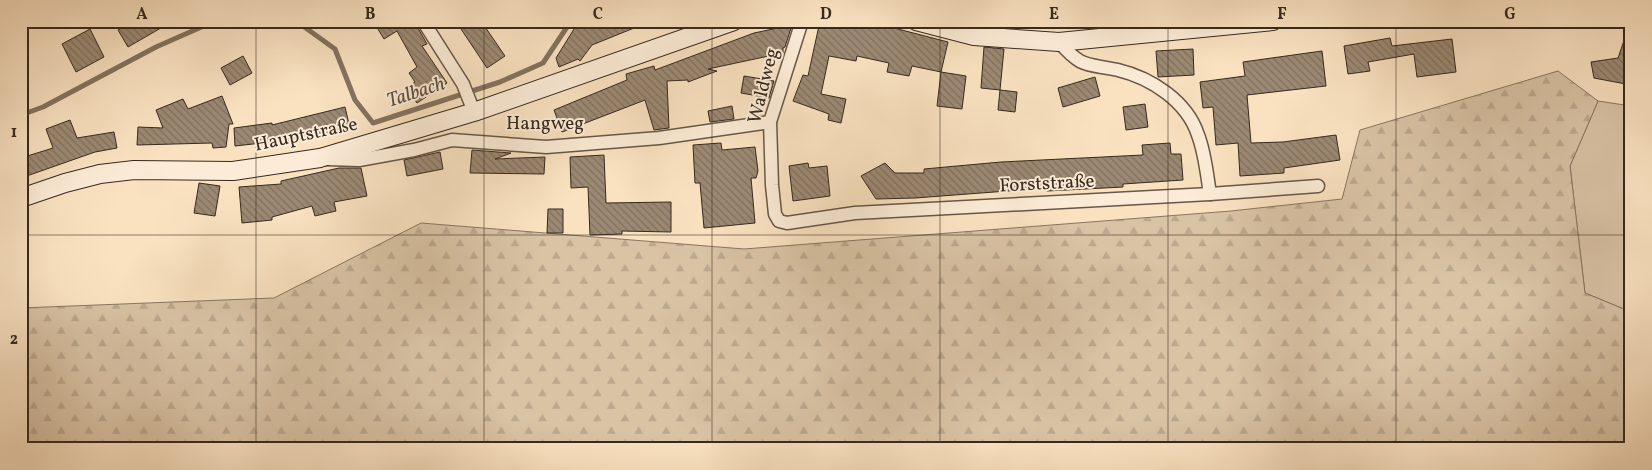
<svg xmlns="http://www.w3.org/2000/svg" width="1652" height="470" font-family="Vollkorn,serif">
<defs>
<pattern id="forest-firs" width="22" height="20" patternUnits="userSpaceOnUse" patternTransform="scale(1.25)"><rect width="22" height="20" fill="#d9c3a5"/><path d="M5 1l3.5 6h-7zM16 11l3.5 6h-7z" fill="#bba88e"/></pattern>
<pattern id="building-back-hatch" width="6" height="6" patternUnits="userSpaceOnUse" patternTransform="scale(1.25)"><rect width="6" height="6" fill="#9c8973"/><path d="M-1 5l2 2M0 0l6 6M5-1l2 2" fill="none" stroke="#80705e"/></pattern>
</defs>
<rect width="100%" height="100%" fill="#fae2c1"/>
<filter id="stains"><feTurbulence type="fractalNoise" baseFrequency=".004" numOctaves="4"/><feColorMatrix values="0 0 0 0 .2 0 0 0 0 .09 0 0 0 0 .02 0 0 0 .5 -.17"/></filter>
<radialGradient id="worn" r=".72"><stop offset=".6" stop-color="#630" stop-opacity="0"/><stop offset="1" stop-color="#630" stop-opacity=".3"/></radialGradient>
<polygon fill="#d9c3a5" stroke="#887662" points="1598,101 1631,106 1631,312 1585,293 1570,166"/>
<polygon fill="url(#forest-firs)" stroke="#887662" points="1558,71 1598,101 1570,166 1585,293 1631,312 1631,449 21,449 21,308 274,298 421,223 744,249 1231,211 1342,199 1360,130"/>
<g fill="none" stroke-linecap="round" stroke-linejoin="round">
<g stroke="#83725f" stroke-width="5">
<polyline points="296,21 335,49 355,100 373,123 500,82 543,63 571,21"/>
<polyline points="21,115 43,107 156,47 215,21"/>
</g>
</g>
<g fill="url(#building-back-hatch)" stroke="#36291f">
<polygon points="133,21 173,21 128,47 118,30"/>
<polygon points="373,21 414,21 427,44 422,46 447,83 417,103 406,88 415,82 409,73 417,67 397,31 384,39"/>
<polygon points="466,21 481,21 505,56 487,68 459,26"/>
<polygon points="579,21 649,21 649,22 592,45 580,61 578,59 559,67 556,58"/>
<polygon points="820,21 871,22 948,42 941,72 912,66 909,76 887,72 889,63 857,56 856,61 829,56 821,94 846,99 841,123 828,120 829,114 793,101 803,75 808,76"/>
<polygon points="792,25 785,47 783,48 783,53 708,69 717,71 688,82 688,80 667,81 669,128 654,130 645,100 562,132 554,110 627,80 626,74 654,66 655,70 754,33"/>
<polygon points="1629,26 1631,27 1631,85 1594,78 1591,62 1618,58"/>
<polygon points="90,29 104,57 76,72 62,44"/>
<polygon points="1390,38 1392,46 1452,39 1456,72 1417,77 1414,54 1368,62 1370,71 1348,74 1344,46"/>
<polygon points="984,47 1004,49 1000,90 981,88"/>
<polygon points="1193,49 1194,75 1158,77 1156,51"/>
<polygon points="1322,51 1326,86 1247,95 1251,143 1283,142 1336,135 1340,160 1284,168 1284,173 1240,176 1238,143 1216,145 1213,107 1203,108 1200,82 1245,76 1243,62"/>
<polygon points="243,56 252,73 230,85 221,68"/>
<polygon points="941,72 966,76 962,109 937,106"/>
<polygon points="744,76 774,81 769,98 741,93"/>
<polygon points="1095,77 1100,96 1063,107 1058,88"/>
<polygon points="1000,90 1017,92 1015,112 998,110"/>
<polygon points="222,96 233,124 229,124 226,147 213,148 212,143 137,145 138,127 163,128 156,110 183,99 188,109"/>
<polygon points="1145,104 1148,127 1126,130 1123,107"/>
<polygon points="732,106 734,119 710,122 708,111"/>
<polygon points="345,107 350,128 290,143 289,140 235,146 234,128 272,123 272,125"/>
<polygon points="70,120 77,138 114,132 117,148 95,152 21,178 21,158 53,148 46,129"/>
<polygon points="721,143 722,150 755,147 758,171 756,178 751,178 755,223 704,228 700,183 695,183 693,145"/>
<polygon points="1170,143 1171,154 1181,154 1183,180 1123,184 1123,187 1047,191 1047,188 915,198 876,199 861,176 885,163 895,173 924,173 924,169 1001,162 1143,155 1142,145"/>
<polygon points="472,150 511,153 495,159 545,157 544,174 470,173"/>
<polygon points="440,152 443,169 407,176 404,160"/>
<polygon points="604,155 606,203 671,202 671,232 622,231 622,234 590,235 588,187 571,188 570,157"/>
<polygon points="808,163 809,168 827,166 830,196 793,201 789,166"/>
<polygon points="339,168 361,168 367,196 334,202 336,211 315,216 312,206 272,217 272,220 242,223 239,187 281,184 281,181"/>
<polygon points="199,183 220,186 215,216 194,213"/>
<polygon points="548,209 563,209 563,233 547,233"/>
</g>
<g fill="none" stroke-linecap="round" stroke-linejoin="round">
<defs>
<g id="street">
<polyline points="423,21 463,84 474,112"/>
<polyline points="802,21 770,122 772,185 775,214 779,221 787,223 855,213 1210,194 1318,186"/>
<path d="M 1059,42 C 1083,69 1085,63 1118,70 C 1151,78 1187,101 1198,135 C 1205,153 1207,175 1210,194"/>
<polyline points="327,159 359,160 414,150 452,140 546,147 659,138 770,122"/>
</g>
<g id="secondary">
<polyline points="916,21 974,36 1059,42 1273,21"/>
<polyline points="21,198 65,183 100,174 134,170 233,171 320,158 474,112 734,21"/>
</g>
</defs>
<use href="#street" stroke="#675748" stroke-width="15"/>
<use href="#secondary" stroke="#36291f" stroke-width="20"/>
<use href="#street" stroke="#fcecd7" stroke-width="12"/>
<use href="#secondary" stroke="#fcecd7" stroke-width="18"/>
</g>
<path fill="none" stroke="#36291f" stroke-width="1" stroke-opacity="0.55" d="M 256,21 L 256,449M 484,21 L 484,449M 712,21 L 712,449M 940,21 L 940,449M 1168,21 L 1168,449M 1396,21 L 1396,449M 21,235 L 1631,235"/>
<g text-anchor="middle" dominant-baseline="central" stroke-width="4" stroke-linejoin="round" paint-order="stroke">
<g font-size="19" fill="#36291f" stroke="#fcecd7">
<text transform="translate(764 86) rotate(-76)">Waldweg</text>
<text x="545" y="124">Hangweg</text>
<text transform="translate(306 135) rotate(-12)">Hauptstraße</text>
<text transform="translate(1047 184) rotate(-3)">Forststraße</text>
</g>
<g font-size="20" font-style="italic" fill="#5d4e3f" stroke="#fcecd7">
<text transform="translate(416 93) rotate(-18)">Talbach</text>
</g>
</g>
<rect width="1652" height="470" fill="none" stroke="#fae2c1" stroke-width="55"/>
<rect x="28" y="28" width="1596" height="414" fill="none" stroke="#36291f" stroke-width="2"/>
<g font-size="16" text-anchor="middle" font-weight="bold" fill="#36291f">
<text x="142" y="19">A</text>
<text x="370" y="19">B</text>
<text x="598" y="19">C</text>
<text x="826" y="19">D</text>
<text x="1054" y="19">E</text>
<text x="1282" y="19">F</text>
<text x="1510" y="19">G</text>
<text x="14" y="137">1</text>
<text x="14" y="344">2</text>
</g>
<rect width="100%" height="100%" filter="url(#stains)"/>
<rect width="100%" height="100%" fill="url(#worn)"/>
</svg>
